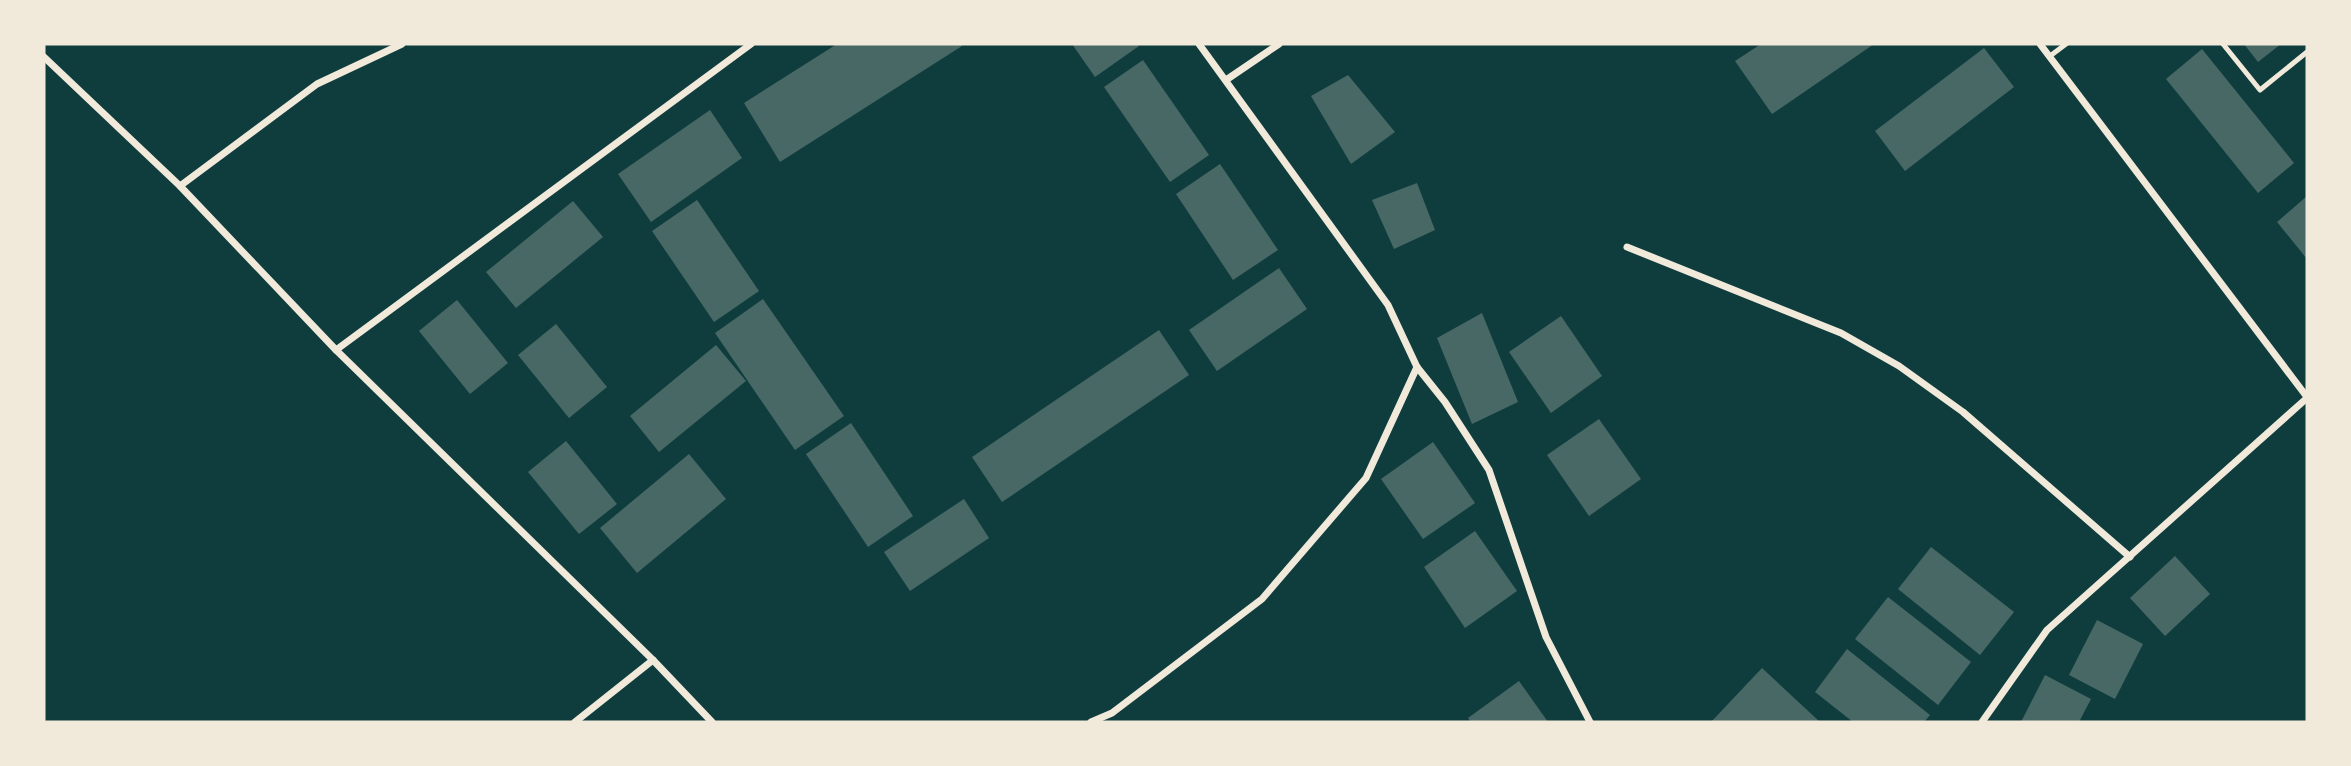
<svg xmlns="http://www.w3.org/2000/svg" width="2351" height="766" font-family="Ubuntu,sans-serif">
<rect width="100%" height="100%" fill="#0f3d3e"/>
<g fill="#486865">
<polygon points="837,44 961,44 962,46 780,162 744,103"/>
<polygon points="1072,44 1137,44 1139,46 1095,77"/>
<polygon points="1761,44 1874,44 1772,114 1735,61"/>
<polygon points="2244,44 2281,44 2258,62"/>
<polygon points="1984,48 2014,87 1905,171 1875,131"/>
<polygon points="2202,49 2294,163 2258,193 2166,79"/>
<polygon points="1143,60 1209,155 1170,182 1104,87"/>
<polygon points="1348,75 1395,132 1351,164 1311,96"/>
<polygon points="710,110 742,158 651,222 618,174"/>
<polygon points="1220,164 1278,250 1233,280 1176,194"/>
<polygon points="1417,183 1435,230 1394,249 1372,200"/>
<polygon points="2307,196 2307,259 2277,222"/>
<polygon points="697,200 759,291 714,322 652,231"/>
<polygon points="573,201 603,237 516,308 486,272"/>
<polygon points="1279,268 1307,309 1217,371 1189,330"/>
<polygon points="763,299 844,416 795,450 715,333"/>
<polygon points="457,300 508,363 470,394 419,331"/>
<polygon points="1482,313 1518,402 1472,424 1437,338"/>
<polygon points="1561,316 1602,376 1551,413 1509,352"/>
<polygon points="556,324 607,387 569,418 518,355"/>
<polygon points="1159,330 1189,375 1002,502 972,457"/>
<polygon points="716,345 746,381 659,452 630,416"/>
<polygon points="1599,419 1641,479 1589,516 1547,455"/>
<polygon points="851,423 913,516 868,547 806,454"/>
<polygon points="566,441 617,504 579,534 528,472"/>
<polygon points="1433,442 1475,503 1423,539 1381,479"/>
<polygon points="689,454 726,499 637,573 600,528"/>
<polygon points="964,499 989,538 910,591 884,552"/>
<polygon points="1475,531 1517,591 1465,628 1424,567"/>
<polygon points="1931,547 2014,612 1980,655 1898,589"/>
<polygon points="2175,556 2210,594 2165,636 2130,598"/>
<polygon points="1888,597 1971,662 1938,705 1855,639"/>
<polygon points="2097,620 2143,644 2115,699 2069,675"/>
<polygon points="1847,649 1930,715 1924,722 1853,722 1815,692"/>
<polygon points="1762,668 1820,722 1711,722"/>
<polygon points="2045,675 2091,699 2079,722 2021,722"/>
<polygon points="1519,681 1548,722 1471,722 1468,718"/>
</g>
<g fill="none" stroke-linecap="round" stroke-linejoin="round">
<g stroke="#f1e9da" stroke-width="5">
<polyline points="2223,44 2260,90 2307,52"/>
<polyline points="2050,56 2066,44"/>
</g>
<g stroke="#f1e9da" stroke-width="7">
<polyline points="1199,44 1388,305 1417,367 1445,402 1489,470 1546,637 1590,722"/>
<polyline points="2040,44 2307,397"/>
<polyline points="44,57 180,186 336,350 653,660 712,722"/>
<polyline points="1226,80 1279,44"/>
<polyline points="180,186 317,84 402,44"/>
<polyline points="1627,247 1841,333 1899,366 1963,412 2130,557"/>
<polyline points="336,350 751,44"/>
<polyline points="575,722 653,660"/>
<polyline points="1091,722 1112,713 1262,599 1366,478 1417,367"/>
<polyline points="1982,722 2047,630 2307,398"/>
</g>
</g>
<rect width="2351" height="766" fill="none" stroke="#f1e9da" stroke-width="91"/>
</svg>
